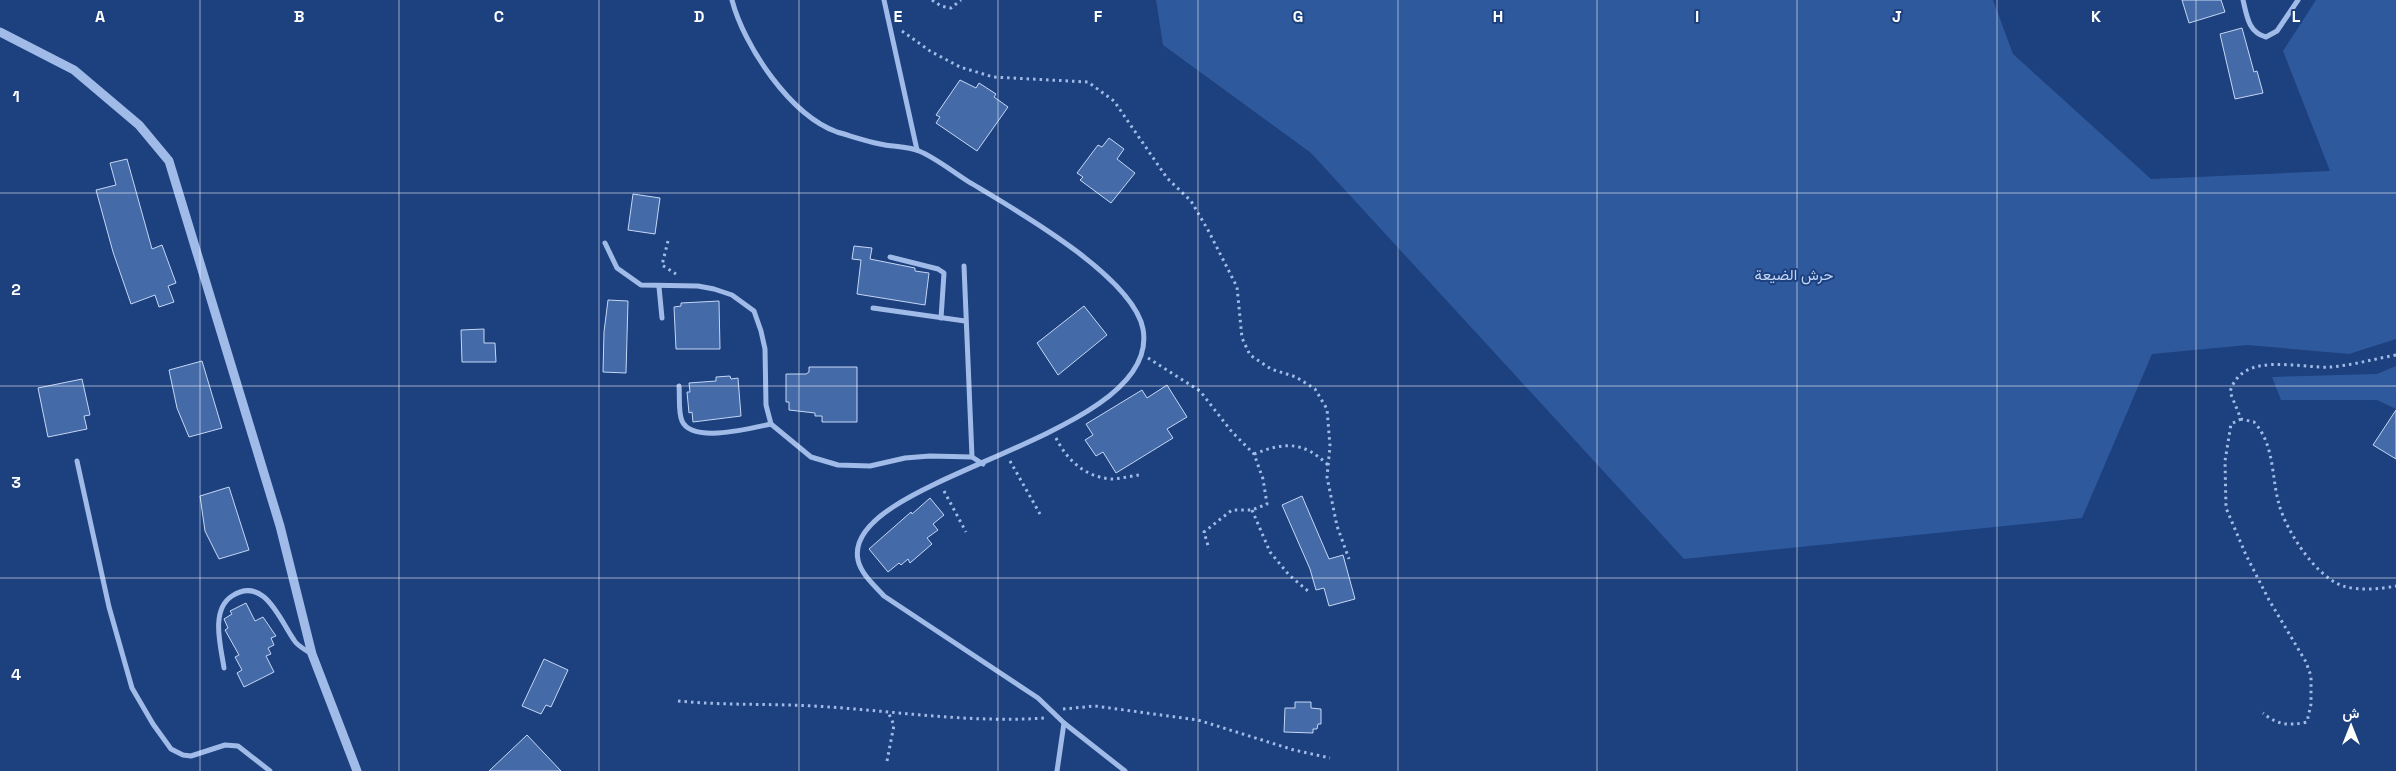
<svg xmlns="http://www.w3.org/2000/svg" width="2396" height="771" font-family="'Space Grotesk',Vazirmatn,sans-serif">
<rect width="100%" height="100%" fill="#1d407e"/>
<g fill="#2f599d">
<polygon points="1156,0 1993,0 2013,54 2151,179 2330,171 2283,51 2316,0 2396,0 2396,339 2349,354 2247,345 2152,354 2082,518 1684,559 1311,153 1163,45"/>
<polygon points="2396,366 2396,409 2377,400 2281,400 2272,377 2377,374"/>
</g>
<g fill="#456aa8" stroke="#c4d7f6">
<polygon points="2182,0 2221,0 2225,12 2189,23"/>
<polygon points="2242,28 2254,72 2257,71 2263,93 2235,99 2220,34"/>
<polygon points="960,80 976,88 979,83 996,94 994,97 1008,107 977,151 936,123 940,117 936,115"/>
<polygon points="1109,138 1124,149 1117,159 1135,173 1111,203 1080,180 1083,177 1077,173 1098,145 1102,147"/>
<polygon points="127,159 152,249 162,245 176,283 168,286 174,302 159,307 155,295 131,304 113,252 96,190 116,185 110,163"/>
<polygon points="633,194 660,198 655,234 628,230"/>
<polygon points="854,246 872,248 870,259 915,268 915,271 929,273 925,305 857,294 861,260 852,259"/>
<polygon points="608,300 628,301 626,373 603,372 604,332"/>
<polygon points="719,301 720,349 676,349 674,307 681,306 681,303"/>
<polygon points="1084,306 1107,335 1058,375 1037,343"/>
<polygon points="484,329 484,343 495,343 496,362 462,362 461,330"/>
<polygon points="202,361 222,428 189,437 177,408 169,370"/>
<polygon points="809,367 857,367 857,422 822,422 822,416 815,416 815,413 789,410 789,402 786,402 786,374 806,374 809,372"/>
<polygon points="730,376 731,379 738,378 741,416 693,422 692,412 689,413 687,392 690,392 689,383 716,381 716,377"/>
<polygon points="82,379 90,415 84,416 87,429 48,437 38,388"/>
<polygon points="1167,385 1187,417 1167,429 1173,438 1116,473 1103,452 1096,456 1085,440 1093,435 1086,424 1142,390 1147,398"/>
<polygon points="2396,410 2396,459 2373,445"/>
<polygon points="229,487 249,550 219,559 205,531 200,496"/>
<polygon points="1302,496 1329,559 1343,555 1355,599 1329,606 1324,588 1316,590 1310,569 1282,505"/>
<polygon points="930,498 944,515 933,524 938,530 927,538 932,544 910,563 908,559 901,565 899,563 888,572 869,549 911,512 912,514"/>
<polygon points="246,603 255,621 263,617 276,636 271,638 274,645 268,648 271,654 266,656 274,672 244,687 237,673 242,670 235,657 239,655 225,630 228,628 224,619 232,614 230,611"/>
<polygon points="544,659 568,670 551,707 546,705 541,714 522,706"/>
<polygon points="1295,702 1311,702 1311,708 1321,709 1321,724 1318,724 1317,729 1313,729 1313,733 1284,732 1285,708 1295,708"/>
<polygon points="527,735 561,771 489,771"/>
</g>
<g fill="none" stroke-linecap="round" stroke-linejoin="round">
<g stroke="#a0bbe8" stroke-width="3" stroke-dasharray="2.5 4" stroke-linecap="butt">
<polyline points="932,0 941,6 951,8 961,0"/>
<polyline points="902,31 930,51 960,67 993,77 1088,82 1114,101 1167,178 1191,201 1208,230 1237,287 1242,338 1250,355 1271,369 1296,377 1315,389 1327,409 1330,446 1327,477 1337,526 1349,559"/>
<polyline points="668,241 662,265 676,274"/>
<path d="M 2396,355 C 2374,359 2353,365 2331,367 C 2299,369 2242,350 2230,392 L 2241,419 L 2254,422 C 2275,445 2271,476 2279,504 C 2286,531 2316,577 2343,586 C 2358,591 2381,589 2396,586"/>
<polyline points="1148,358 1200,391 1232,432 1254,454 1263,479 1267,504 1252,510 1232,510 1204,532 1209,549"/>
<path d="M 2241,419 L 2231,424 L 2225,461 L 2226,508 L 2246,555 L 2269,600 L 2306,662 L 2311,676 L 2311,704 L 2307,722 C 2289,726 2277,725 2263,713"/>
<path d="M 1056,438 C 1067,460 1085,477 1111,479 C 1120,479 1130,476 1139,475"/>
<path d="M 1254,454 C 1285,442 1303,441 1328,465"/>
<polyline points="1010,461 1040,514"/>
<polyline points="944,491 966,532"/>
<polyline points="1252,510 1270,552 1289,575 1308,591"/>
<path d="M 678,701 C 728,706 778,703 829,707 C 901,712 973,723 1045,718"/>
<polyline points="1063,709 1095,706 1198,720 1294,750 1330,758"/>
<polyline points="887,761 894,725 888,712"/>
</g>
<g stroke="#a0bbe8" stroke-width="5">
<path d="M 732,0 C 744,46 790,115 837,132 C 851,136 865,141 880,144 C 892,147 907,146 919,151 C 936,158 953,172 969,182 C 1014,209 1133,276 1143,329 C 1163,439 840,476 858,560 C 861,574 875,586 884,596 L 1038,698 L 1064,723 L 1125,771"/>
<polyline points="884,0 917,150"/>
<path d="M 2243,0 C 2247,16 2248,32 2266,37 L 2277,31 L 2298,0"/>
<polyline points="605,243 617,268 641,285 698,286 714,289 732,295 754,311 761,331 765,349 766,405 771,424 811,457 838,465 870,466 905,458 930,456 972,457 983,464"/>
<polyline points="890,257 938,269 944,273 941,318"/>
<polyline points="964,266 972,457"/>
<polyline points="659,287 662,318"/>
<polyline points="873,308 965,321"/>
<path d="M 679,386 C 680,396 678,412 682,421 C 692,444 752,428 771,424"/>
<polyline points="77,461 109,607 132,688 153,724 171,749 183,755 191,756 225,745 238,746 270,771"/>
<path d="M 224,668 C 221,647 210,610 232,596 C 264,575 280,620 294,640 C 297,646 306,650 312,654"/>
<polyline points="1057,771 1064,723"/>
</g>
<polyline stroke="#a0bbe8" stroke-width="9" points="0,32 74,70 139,125 169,161 280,526 312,654 357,771"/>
</g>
<path fill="none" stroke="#fff" stroke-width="1" stroke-opacity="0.55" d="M 200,0 L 200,771M 399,0 L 399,771M 599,0 L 599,771M 799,0 L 799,771M 998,0 L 998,771M 1198,0 L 1198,771M 1398,0 L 1398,771M 1597,0 L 1597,771M 1797,0 L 1797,771M 1997,0 L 1997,771M 2196,0 L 2196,771M 0,193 L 2396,193M 0,386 L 2396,386M 0,578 L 2396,578"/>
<g text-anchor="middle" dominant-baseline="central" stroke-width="4" stroke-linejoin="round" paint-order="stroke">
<g font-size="15" fill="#c4d7f6" stroke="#1d407e">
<text x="1794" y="274">حرش الضيعة</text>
</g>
</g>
<g font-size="16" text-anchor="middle" font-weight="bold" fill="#fff" stroke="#1d407e" stroke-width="4" stroke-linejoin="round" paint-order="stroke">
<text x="100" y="22">A</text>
<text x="299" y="22">B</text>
<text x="499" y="22">C</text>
<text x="699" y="22">D</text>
<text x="898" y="22">E</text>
<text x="1098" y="22">F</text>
<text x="1298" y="22">G</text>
<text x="1498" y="22">H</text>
<text x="1697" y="22">I</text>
<text x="1897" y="22">J</text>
<text x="2096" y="22">K</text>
<text x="2296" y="22">L</text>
<text x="16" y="102">1</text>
<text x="16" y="295">2</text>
<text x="16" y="488">3</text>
<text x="16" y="680">4</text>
</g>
<g transform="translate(2351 726)" stroke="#1d407e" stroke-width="4" paint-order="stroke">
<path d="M0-4L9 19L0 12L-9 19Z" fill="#ffffff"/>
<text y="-8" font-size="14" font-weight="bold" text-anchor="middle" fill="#ffffff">ش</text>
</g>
</svg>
